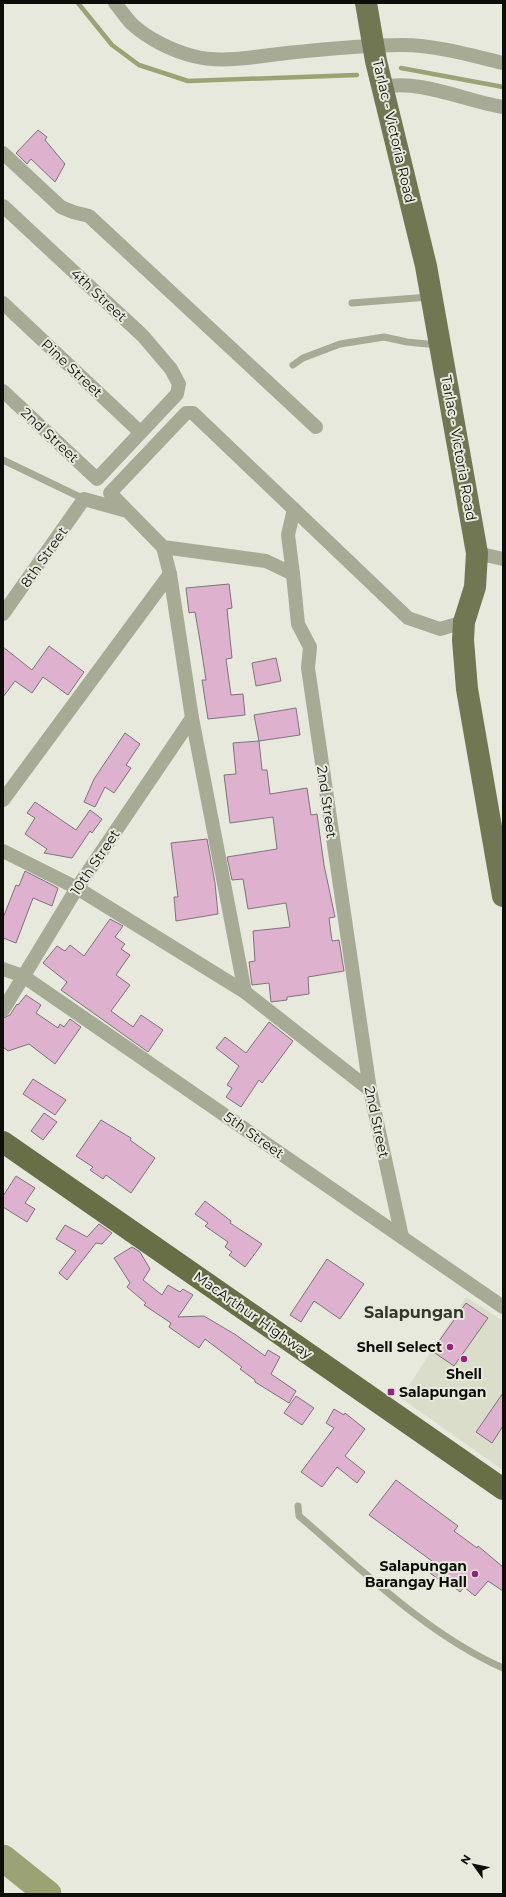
<svg xmlns="http://www.w3.org/2000/svg" width="506" height="1897" font-family="Montserrat,sans-serif">
<rect width="100%" height="100%" fill="#e6e9dc"/>
<polygon fill="#d9ddc9" points="466,1297 503,1321 503,1470 401,1398"/>
<g fill="none" stroke-linecap="round" stroke-linejoin="round">
<g stroke="#9ba375" stroke-width="4.5">
<polyline points="78,3 112,45 139,65 188,81 357,75"/>
<polyline points="401,68 503,87"/>
</g>
<polyline stroke="#9ba375" stroke-width="27" points="3,1858 48,1894"/>
</g>
<g fill="#deb1cf" stroke="#7f747b">
<polygon points="38,130 47,137 45,140 65,164 55,182 31,159 27,164 16,153"/>
<polygon points="229,584 232,608 227,609 232,658 226,659 231,695 243,694 245,715 208,719 202,680 206,680 200,641 195,612 189,613 186,588"/>
<polygon points="49,646 84,672 68,695 43,677 32,693 15,681 3,697 3,647 32,670"/>
<polygon points="276,658 281,681 256,686 252,663"/>
<polygon points="296,708 300,735 259,741 254,715"/>
<polygon points="125,733 140,744 126,765 131,768 114,793 105,787 95,807 84,802 94,779"/>
<polygon points="259,741 262,770 267,770 270,794 307,788 311,815 317,814 324,865 335,917 329,918 332,941 339,940 344,971 308,977 309,994 287,997 287,1000 271,1002 269,983 252,985 249,962 255,961 253,931 290,927 286,903 248,909 243,879 232,880 227,857 277,849 273,817 230,823 224,775 236,774 233,743"/>
<polygon points="35,802 76,830 90,810 102,819 92,833 90,831 72,858 44,853 47,849 25,834 35,818 27,813"/>
<polygon points="207,839 215,883 218,914 176,921 174,897 178,897 171,843"/>
<polygon points="25,871 58,888 52,906 33,898 16,943 3,938 3,918 16,885 19,886"/>
<polygon points="110,919 123,926 115,937 125,944 121,949 130,955 116,975 130,985 111,1011 133,1027 141,1015 163,1030 148,1052 61,990 67,982 43,963 57,946 65,951 70,945 84,956"/>
<polygon points="26,995 41,1005 36,1013 58,1028 60,1024 64,1027 70,1019 81,1027 55,1064 29,1044 8,1051 3,1047 3,1018 10,1015 17,1004 18,1005"/>
<polygon points="269,1022 293,1041 262,1083 259,1080 241,1107 226,1097 232,1088 227,1085 239,1066 216,1048 225,1037 246,1053"/>
<polygon points="33,1079 66,1100 55,1115 23,1094"/>
<polygon points="44,1113 57,1122 43,1140 31,1131"/>
<polygon points="101,1120 131,1138 130,1140 155,1158 131,1193 106,1175 103,1179 90,1170 93,1167 76,1156"/>
<polygon points="16,1176 35,1188 25,1203 35,1209 27,1222 3,1207 3,1196"/>
<polygon points="205,1201 231,1221 230,1223 262,1244 245,1267 229,1255 232,1252 225,1247 228,1242 205,1226 208,1223 195,1214"/>
<polygon points="99,1224 112,1233 102,1244 96,1243 67,1280 59,1273 76,1251 56,1239 65,1225 87,1237"/>
<polygon points="132,1247 140,1252 150,1269 143,1280 162,1295 168,1285 180,1292 183,1289 193,1295 178,1317 204,1316 236,1335 265,1356 268,1350 280,1357 271,1374 296,1391 289,1403 255,1382 255,1380 240,1369 242,1367 205,1339 199,1348 169,1327 171,1323 144,1305 146,1303 127,1287 130,1283 114,1258"/>
<polygon points="327,1259 364,1284 340,1319 314,1301 301,1322 290,1315"/>
<polygon points="466,1303 488,1318 454,1366 432,1351"/>
<polygon points="503,1393 503,1426 492,1443 476,1432"/>
<polygon points="296,1396 314,1408 302,1425 284,1413"/>
<polygon points="334,1409 344,1415 345,1413 365,1429 345,1456 365,1472 357,1483 337,1467 322,1487 301,1472 334,1428 326,1423"/>
<polygon points="396,1480 458,1526 454,1531 477,1548 478,1546 503,1567 503,1591 488,1581 475,1596 464,1587 460,1592 444,1579 442,1582 430,1573 436,1564 369,1515"/>
</g>
<g fill="none" stroke-linecap="round" stroke-linejoin="round">
<g stroke="#a7ab96" stroke-width="7">
<polyline points="352,303 429,297"/>
<polyline points="293,365 303,358 340,344 384,337 407,342 438,345"/>
<polyline points="3,460 84,499"/>
<path d="M 298,1506 L 299,1516 C 361,1569 428,1635 503,1668"/>
</g>
<g stroke="#a7ab96" stroke-width="14">
<path d="M 115,3 C 121,10 126,18 132,24 C 148,39 173,51 193,56 C 223,64 257,56 287,53 C 325,49 364,45 402,45 C 435,45 471,55 503,63"/>
<path d="M 383,87 C 420,79 465,101 503,107"/>
<polyline points="3,153 61,207 73,212 89,216 316,427"/>
<polyline points="3,206 143,336 171,369 179,384 177,394 97,479 3,391"/>
<polyline points="3,303 140,432"/>
<polyline points="163,547 170,574 192,718 245,992"/>
<polyline points="477,553 503,559"/>
<polyline points="293,574 288,535 294,509"/>
<polyline points="3,614 84,499 127,511"/>
<polyline points="3,800 170,574"/>
<polyline points="3,851 77,888 245,992 370,1090"/>
<polyline points="3,969 23,976 503,1307"/>
<polyline points="3,1010 77,888 192,718"/>
<polyline points="402,1237 370,1090 308,668 310,647 298,624 293,574 266,561 163,547 110,493 186,413 193,413 408,618 440,629 464,622"/>
</g>
<polyline stroke="#717752" stroke-width="22" points="366,3 376,61 426,266 477,553 475,587 464,622 463,640 467,689 503,896"/>
<polyline stroke="#686e46" stroke-width="22" points="3,1142 503,1489"/>
</g>
<g fill="#98217d" stroke="#e6e9dc" stroke-width="1.5">
<circle cx="450" cy="1347" r="4"/>
<circle cx="464" cy="1359" r="4"/>
<rect x="387" y="1388" width="8" height="8" rx="2"/>
<circle cx="475" cy="1574" r="4"/>
</g>
<g text-anchor="middle" dominant-baseline="central" stroke-width="4" stroke-linejoin="round" paint-order="stroke">
<g font-size="14" fill="#0d0e0a" stroke="#e6e9dc">
<text transform="translate(394 131) rotate(77)">Tarlac - Victoria Road</text>
<text transform="translate(99 295) rotate(43)">4th Street</text>
<text transform="translate(72 368) rotate(43)">Pine Street</text>
<text transform="translate(50 435) rotate(43)">2nd Street</text>
<text transform="translate(459 448) rotate(80)">Tarlac - Victoria Road</text>
<text transform="translate(44 557) rotate(-55)">8th Street</text>
<text transform="translate(327 802) rotate(82)">2nd Street</text>
<text transform="translate(95 862) rotate(-56)">10th Street</text>
<text transform="translate(377 1122) rotate(78)">2nd Street</text>
<text transform="translate(254 1135) rotate(35)">5th Street</text>
<text transform="translate(253 1315) rotate(35)">MacArthur Highway</text>
</g>
<g font-size="14" font-weight="bold" fill="#0d0e0a" stroke="#e6e9dc" text-anchor="end">
<text x="442" y="1347">Shell Select</text>
<text x="464" y="1374" text-anchor="middle">Shell</text>
<text x="399" y="1392" text-anchor="start">Salapungan</text>
<text x="467" y="1566">Salapungan<tspan x="467" dy="16">Barangay Hall</tspan></text>
</g>
<g font-size="16" font-weight="bold" fill="#35372d" stroke="#e6e9dc">
<text x="414" y="1312">Salapungan</text>
</g>
</g>
<rect width="506" height="1897" fill="none" stroke="#0d0e0a" stroke-width="8"/>
<g transform="translate(474 1865) rotate(303)" stroke="#e6e9dc" stroke-width="3" paint-order="stroke">
<path d="M0-3L7 15L0 10L-7 15Z" fill="#0d0e0a"/>
<text y="-6" font-size="11" font-weight="bold" text-anchor="middle" fill="#0d0e0a">N</text>
</g>
</svg>
